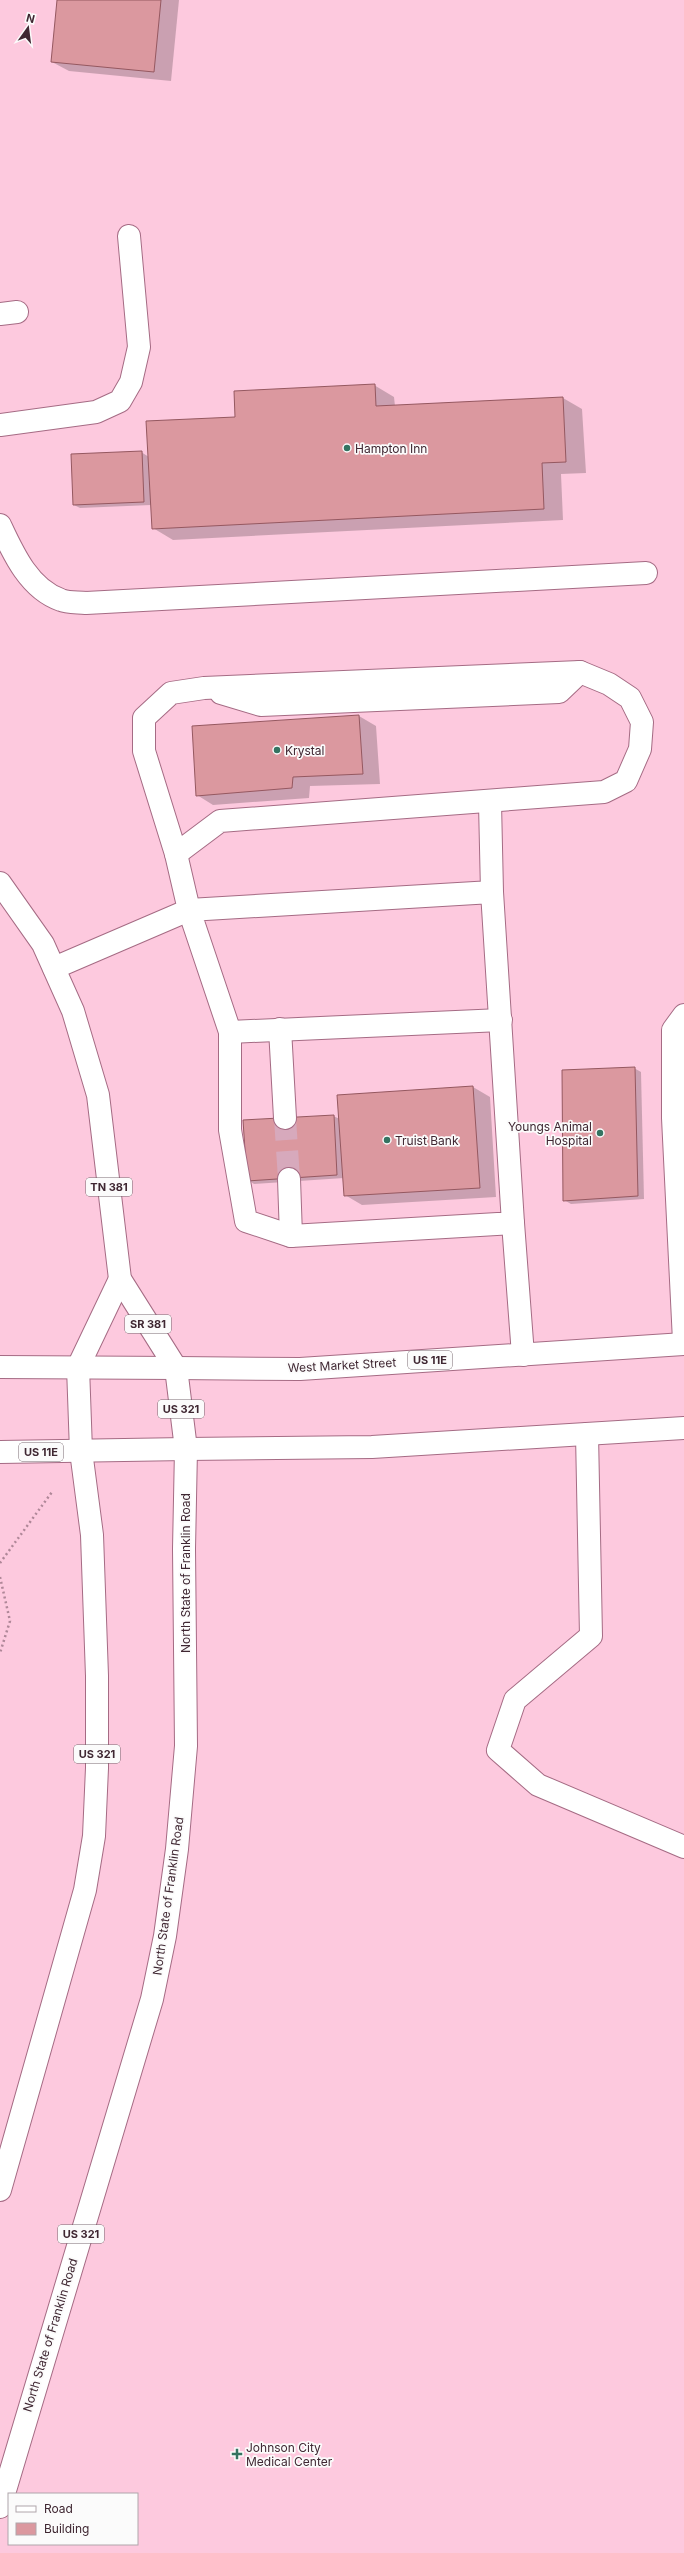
<svg xmlns="http://www.w3.org/2000/svg" width="684" height="2553" font-family="Inter,sans-serif">
<rect width="100%" height="100%" fill="#fdc9de"/>
<g fill="#0003">
<polygon points="58,0 179,0 171,81 69,71 52,62"/>
<polygon points="374,385 394,397 395,406 563,398 582,409 586,473 561,474 563,520 173,540 153,528 151,505 80,508 74,505 141,452 149,457 237,418"/>
<polygon points="359,716 376,726 380,784 310,786 309,798 213,805 197,795"/>
<polygon points="634,1068 641,1072 644,1199 571,1204 564,1200"/>
<polygon points="473,1087 490,1097 496,1197 362,1205 345,1195 344,1178 254,1184 248,1180 333,1116 340,1119 338,1096"/>
</g>
<g fill="#db989f" stroke="#955860">
<polygon points="57,0 161,0 154,72 51,62"/>
<polygon points="375,384 376,406 563,397 566,462 542,463 544,509 152,529 146,421 235,417 234,391"/>
<polygon points="142,451 144,502 73,505 71,454"/>
<polygon points="359,715 363,774 293,777 292,788 196,796 192,726"/>
<polygon points="635,1067 638,1196 563,1201 562,1070"/>
<polygon points="473,1086 480,1188 344,1196 337,1095"/>
<polygon points="334,1115 337,1175 247,1181 243,1120"/>
</g>
<g fill="none" stroke-linecap="round" stroke-linejoin="round">
<polyline stroke="#d7a9bc" stroke-width="22" stroke-dasharray="22 11" stroke-linecap="butt" points="285,1118 289,1179"/>
<defs>
<g id="minor">
<polyline points="0,314 17,312"/>
<polyline points="0,425 96,412 120,401 131,382 139,347 129,236"/>
<path d="M 0,525 C 13,553 29,589 61,600 C 68,603 78,602 86,603 L 646,573"/>
<polygon points="580,672 609,684 630,698 642,722 640,749 626,781 604,792 220,821 176,854 144,751 144,718 171,693 204,688"/>
<polyline points="221,693 261,705 559,692 580,672"/>
<polyline points="490,803 492,892 189,910 230,1032 230,1130 246,1221 291,1236 513,1223 492,892"/>
<polyline points="54,968 189,910 176,854"/>
<polyline points="684,1015 673,1030 673,1118 684,1341"/>
<polyline points="280,1029 285,1118"/>
<polyline points="230,1032 501,1020"/>
<polyline points="289,1179 291,1236"/>
<polyline points="513,1223 523,1355"/>
<polyline points="587,1434 591,1636 515,1700 498,1750 538,1785 684,1847"/>
</g>
<g id="major">
<polyline points="176,1368 300,1369 684,1344"/>
<polyline points="186,1449 372,1447 684,1428"/>
</g>
<g id="highway">
<polyline points="0,883 43,944 73,1011 98,1095 120,1279 176,1368 186,1449 184,1549 186,1746 177,1849 165,1936 152,1999 0,2507"/>
<polyline points="0,1367 176,1368"/>
<polyline points="0,1452 186,1449"/>
<polyline points="0,2190 85,1890 94,1836 97,1768 97,1676 92,1535 81,1451 78,1367 120,1279"/>
</g>
</defs>
<use href="#minor" stroke="#a56b84" stroke-width="24"/>
<use href="#major" stroke="#a56b84" stroke-width="24"/>
<use href="#highway" stroke="#a56b84" stroke-width="24"/>
<g stroke="#af8798" stroke-width="2.5" stroke-dasharray="2 3" stroke-linecap="butt">
<polyline points="0,1563 52,1492"/>
<polyline points="0,1577 10,1621 0,1653"/>
</g>
<use href="#minor" stroke="#fff" stroke-width="22"/>
<use href="#major" stroke="#fff" stroke-width="22"/>
<use href="#highway" stroke="#fff" stroke-width="22"/>
</g>
<g fill="#347361" stroke="#fbfbfb" stroke-width="1.5">
<circle cx="347" cy="448" r="4"/>
<circle cx="277" cy="750" r="4"/>
<circle cx="600" cy="1133" r="4"/>
<circle cx="387" cy="1140" r="4"/>
<path d="M235 2448h4v4h4v4h-4v4h-4v-4h-4v-4h4z"/>
</g>
<g text-anchor="middle" dominant-baseline="central" stroke-width="3.5" stroke-linejoin="round" paint-order="stroke">
<g fill="#fbfbfb" stroke="#77676e" stroke-width="1">
<rect x="86" y="1178" width="46" height="18" rx="3"/>
<rect x="125" y="1315" width="46" height="18" rx="3"/>
<rect x="408" y="1351" width="44" height="18" rx="3"/>
<rect x="158" y="1400" width="46" height="18" rx="3"/>
<rect x="19" y="1443" width="44" height="18" rx="3"/>
<rect x="74" y="1745" width="46" height="18" rx="3"/>
<rect x="58" y="2225" width="46" height="18" rx="3"/>
</g>
<g font-size="11" font-weight="bold" fill="#3f2732">
<text x="109" y="1187">TN 381</text>
<text x="148" y="1324">SR 381</text>
<text x="430" y="1360">US 11E</text>
<text x="181" y="1409">US 321</text>
<text x="41" y="1452">US 11E</text>
<text x="97" y="1754">US 321</text>
<text x="81" y="2234">US 321</text>
</g>
<g font-size="12" fill="#3f2732" stroke="#fbfbfb" text-anchor="start">
<text x="355" y="448">Hampton Inn</text>
<text x="285" y="750">Krystal</text>
<text x="592" y="1126" text-anchor="end">Youngs Animal<tspan x="592" dy="14">Hospital</tspan></text>
<text x="395" y="1140">Truist Bank</text>
<text x="246" y="2447">Johnson City<tspan x="246" dy="14">Medical Center</tspan></text>
</g>
<g font-size="12" fill="#3f2732" stroke="#fbfbfb">
<text transform="translate(342 1365) rotate(-3)">West Market Street</text>
<text transform="translate(185 1573) rotate(-90)">North State of Franklin Road</text>
<text transform="translate(168 1896) rotate(-82)">North State of Franklin Road</text>
<text transform="translate(50 2335) rotate(-73)">North State of Franklin Road</text>
</g>
</g>
<rect x="8" y="2493" width="130" height="52" fill="#fbfbfb" stroke="#b0a6ab"/>
<rect x="16" y="2506" width="20" height="6" fill="#ffffff" stroke="#b0a6ab"/>
<text x="44" y="2513" font-size="12" fill="#3f2732">Road</text>
<rect x="16" y="2523" width="20" height="12" fill="#db989f" stroke="#b0a6ab"/>
<text x="44" y="2533" font-size="12" fill="#3f2732">Building</text>
<g transform="translate(28 28) rotate(14)" stroke="#fbfbfb" stroke-width="3" paint-order="stroke">
<path d="M0-3L7 15L0 10L-7 15Z" fill="#3f2732"/>
<text y="-6" font-size="11" font-weight="bold" text-anchor="middle" fill="#3f2732">N</text>
</g>
</svg>
